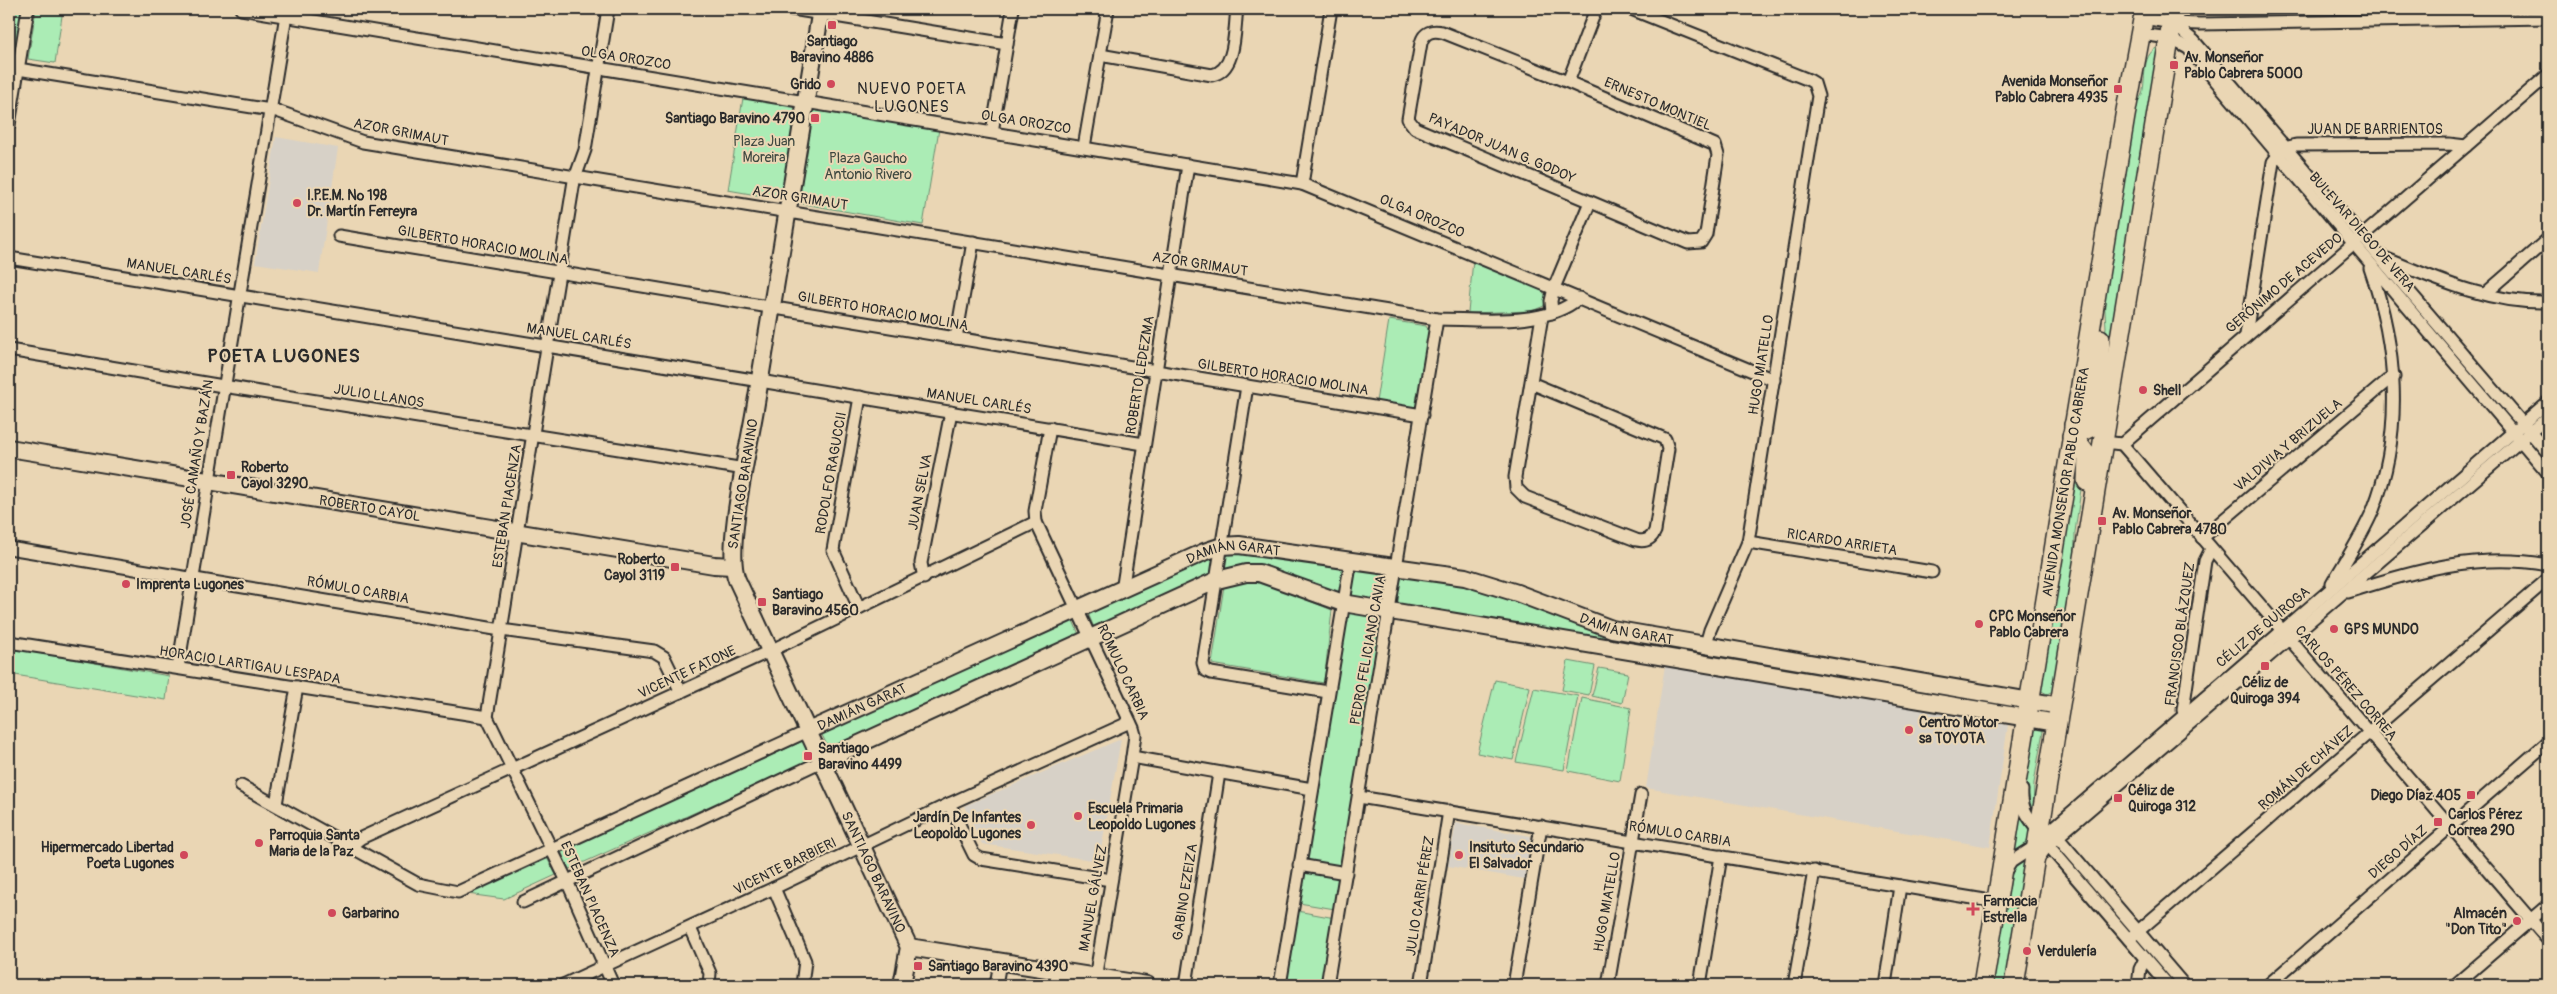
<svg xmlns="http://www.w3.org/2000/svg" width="2557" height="994" font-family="Pangolin,sans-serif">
<rect width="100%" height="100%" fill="#ead6b4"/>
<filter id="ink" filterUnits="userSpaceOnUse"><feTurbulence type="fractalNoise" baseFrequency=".02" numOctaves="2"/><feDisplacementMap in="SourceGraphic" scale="10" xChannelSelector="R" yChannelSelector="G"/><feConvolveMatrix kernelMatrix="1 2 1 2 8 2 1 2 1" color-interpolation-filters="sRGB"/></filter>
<g filter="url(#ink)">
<g fill="#d7d1c7">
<polygon points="276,137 338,148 319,273 255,263"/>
<polygon points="1665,665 2008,725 1990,847 1646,788"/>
<polygon points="1121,739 1099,861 982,844 964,806"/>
<polygon points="1456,823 1531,836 1524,879 1448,866"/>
</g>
<g fill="#abecb5" stroke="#6b8c70">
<polygon points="9,9 24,9 15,62 9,61"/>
<polygon points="36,9 63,9 55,63 28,59"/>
<path d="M 2161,46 L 2110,347 L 2100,376 L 2106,327 L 2104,296 L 2134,108 C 2137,103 2140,99 2142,94 C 2147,76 2140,53 2161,46 Z"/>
<polygon points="743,98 800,107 785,200 728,190"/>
<polygon points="814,108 939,129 923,225 798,203"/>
<polygon points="1473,260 1540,288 1546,296 1544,306 1532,311 1468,313"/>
<polygon points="1389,320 1426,326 1429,331 1418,403 1413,408 1376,402"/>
<polygon points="2078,448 2084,468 2075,532 2074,584 2055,690 2047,694 2040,690"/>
<polygon points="1226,552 1344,567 1340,591 1337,597 1225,572"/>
<polygon points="1212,554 1215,558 1212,573 1206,580 1095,630 1087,611"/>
<polygon points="1360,569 1387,572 1391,575 1388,599 1382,606 1354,602 1351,595 1355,570"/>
<path d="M 1405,573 L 1461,580 L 1573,620 L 2019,705 L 2019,711 L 1401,610 C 1395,598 1397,584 1405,573 Z"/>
<polygon points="1253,578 1332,610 1324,683 1212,664 1224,586"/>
<polygon points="1346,612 1382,618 1335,909 1299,903"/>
<polygon points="1072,618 1080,637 830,751 821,733"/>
<polygon points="9,648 169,676 166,700 9,674"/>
<polygon points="1568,661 1595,666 1589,695 1562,690"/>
<polygon points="1599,668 1628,673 1622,703 1592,696"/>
<polygon points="1495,680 1530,687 1513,760 1477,753"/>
<polygon points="1534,688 1578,696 1564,770 1516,762"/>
<polygon points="1582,698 1631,708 1620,781 1568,771"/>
<polygon points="2034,723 2043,727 2043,731 2034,783 2033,814 2024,797 2025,770"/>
<polygon points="803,741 812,760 569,869 561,851"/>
<polygon points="2019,818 2031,827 2029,843 2016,850 2014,846"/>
<polygon points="546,856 556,875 504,899 467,894"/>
<polygon points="2023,861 2026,861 2006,985 1990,985 2013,869"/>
<polygon points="1297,911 1335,918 1324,985 1284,985"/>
</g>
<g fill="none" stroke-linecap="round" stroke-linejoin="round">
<defs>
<g id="minor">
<polyline points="241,9 1302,184 1774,380"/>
<polyline points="608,9 585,150 574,181 487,717 567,881 613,985"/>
<polyline points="792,9 1007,44"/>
<polyline points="1631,9 1809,80 1814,83 1818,96 1748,542 1710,630 1706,644"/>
<polyline points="2144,18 2172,23 2200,24 2548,18"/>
<polyline points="2172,23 2194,41 2548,453"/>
<polyline points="2141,34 2169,38 2188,48 2548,473"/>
<path d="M 1100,55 L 1212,75 C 1237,70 1234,29 1237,9"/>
<path d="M 18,69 L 277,111 L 363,142 L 1437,319 C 1479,319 1545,328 1579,298"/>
<path d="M 1568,82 L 1442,32 C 1432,30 1424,32 1421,43 L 1408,119 L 1415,128 L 1688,243 L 1701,242 L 1706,234 L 1718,155 L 1715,145 L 1568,82 L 1596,9"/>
<polyline points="9,125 28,9"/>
<polyline points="992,132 1013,9"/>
<polyline points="1084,147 1108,9"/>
<polyline points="1302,184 1331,9"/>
<polyline points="339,236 1422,415"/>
<path d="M 2380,256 C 2433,278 2489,304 2548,302"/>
<polyline points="9,258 1144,444"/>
<polyline points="2485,294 2548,239"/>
<polyline points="1552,313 1551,301 1554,288 1590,202"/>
<polyline points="2246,335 2273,162 2284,148 2296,145 2449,144 2466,146"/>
<polyline points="956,338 973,242"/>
<polyline points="9,350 223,386 745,469"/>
<path d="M 1531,383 L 1665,439 L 1668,449 L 1655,531 C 1651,540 1645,542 1636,540 L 1525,497 L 1516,488 L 1515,477 L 1542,316"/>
<polyline points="1247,386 1203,663 1205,670 1211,673 1328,692"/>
<polyline points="1050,428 1035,511 1036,522 1133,728 1135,735 1132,757 1312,789"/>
<polyline points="2103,442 2122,444 2548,75"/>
<polyline points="2122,444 2548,940"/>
<polyline points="2202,538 2387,381 2394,377"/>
<polyline points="1748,542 1932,572"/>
<polyline points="9,548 501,630 654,651 664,657 681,692"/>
<polyline points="924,578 921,563 951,412"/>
<path d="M 2332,584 C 2346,560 2362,536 2373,510 C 2404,432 2397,346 2370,268"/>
<polyline points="1122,591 1188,165"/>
<path d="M 2348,592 C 2414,571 2478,552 2548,565"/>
<polyline points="859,608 833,550 860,397"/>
<polyline points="9,642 487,717"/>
<polyline points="178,668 287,9"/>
<polyline points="2186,718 2183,710 2205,561 2211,549"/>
<polyline points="241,786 418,884 458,892 808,731"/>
<path d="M 2022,790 C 2020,817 2037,823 2048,845 L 2168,985"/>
<polyline points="1359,797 1997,902"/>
<polyline points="276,804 297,687"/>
<polyline points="949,804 974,855 981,859 1111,880"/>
<polyline points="2054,833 2184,985"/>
<polyline points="350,846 361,838 770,651 1036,522"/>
<polyline points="2038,859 2048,845 2548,417"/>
<polyline points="1299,865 1346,873"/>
<polyline points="2004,873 2011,862 2037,845 2051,830 2548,402"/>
<polyline points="774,888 805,961 802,985"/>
<polyline points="523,902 822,761"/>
<polyline points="690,928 710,973 709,985"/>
<polyline points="2129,939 2548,579"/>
<polyline points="563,985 774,888 949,804 1130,722"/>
<polyline points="996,985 1000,962"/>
<polyline points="1094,985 1132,757"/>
<polyline points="1186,985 1219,773"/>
<polyline points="1280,985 1351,560"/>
<polyline points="1327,985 1437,319"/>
<polyline points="1421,985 1449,811"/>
<polyline points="1514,985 1541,826"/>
<polyline points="1608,985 1641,795"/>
<polyline points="1700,985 1721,856"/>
<polyline points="1794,985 1814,871"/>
<polyline points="1885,985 1900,886"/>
<polyline points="2138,985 2140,969 2145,959"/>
<polyline points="2268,985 2548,742"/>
<polyline points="2455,985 2548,905"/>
</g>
<g id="secondary">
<path id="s1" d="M 821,9 C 800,142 777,275 755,409 C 749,447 724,549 737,580 L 909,947 L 902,985"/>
<path id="s2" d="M 9,448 L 714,565 L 732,566"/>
<path id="s3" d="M 808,731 L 1204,552 L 1222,546 L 1239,545 L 1465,577 L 1517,593 L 1612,629 L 2060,706"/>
<polyline points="822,761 1217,580 1246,573 1259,573 1343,603 2057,723"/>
<polyline points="909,947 1147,985"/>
</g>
<g id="primary">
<path d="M 2074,425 C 2101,420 2098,361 2100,339"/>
<polyline points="2087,481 2088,457 2072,436 2097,424 2108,410"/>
<path id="s4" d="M 1983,985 L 2125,116 L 2145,9"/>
<polyline points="2014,985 2174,9"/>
</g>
</defs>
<use href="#minor" stroke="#2b2b2b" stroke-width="15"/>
<use href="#secondary" stroke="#2b2b2b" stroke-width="20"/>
<use href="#primary" stroke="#2b2b2b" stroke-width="22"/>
<use href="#minor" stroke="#ead6b4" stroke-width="11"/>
<use href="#secondary" stroke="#ead6b4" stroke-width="16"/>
<use href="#primary" stroke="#ead6b4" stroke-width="19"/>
</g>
</g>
<g fill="#d1495b" stroke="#ead6b4" stroke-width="2">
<rect x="827" y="20" width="10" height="10" rx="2.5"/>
<rect x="2169" y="60" width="10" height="10" rx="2.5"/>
<circle cx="831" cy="84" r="5"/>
<rect x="2113" y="84" width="10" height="10" rx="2.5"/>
<rect x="810" y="113" width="10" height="10" rx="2.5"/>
<circle cx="297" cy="203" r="5"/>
<circle cx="2143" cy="390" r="5"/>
<rect x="226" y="470" width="10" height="10" rx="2.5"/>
<rect x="2097" y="516" width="10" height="10" rx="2.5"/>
<rect x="670" y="562" width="10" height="10" rx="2.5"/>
<circle cx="126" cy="584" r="5"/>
<rect x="757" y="597" width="10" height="10" rx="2.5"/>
<circle cx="1979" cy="624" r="5"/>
<circle cx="2334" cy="629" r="5"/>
<rect x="2260" y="661" width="10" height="10" rx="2.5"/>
<circle cx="1909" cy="730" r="5"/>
<rect x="803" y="751" width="10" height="10" rx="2.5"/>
<rect x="2466" y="790" width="10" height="10" rx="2.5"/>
<rect x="2113" y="793" width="10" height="10" rx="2.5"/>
<circle cx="1078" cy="816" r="5"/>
<rect x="2433" y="817" width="10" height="10" rx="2.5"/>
<circle cx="1031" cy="825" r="5"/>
<circle cx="259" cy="843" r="5"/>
<circle cx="184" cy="855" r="5"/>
<circle cx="1459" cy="855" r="5"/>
<path d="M1970.5 901.5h5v5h5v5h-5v5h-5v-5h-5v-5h5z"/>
<circle cx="332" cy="913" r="5"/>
<circle cx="2517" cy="921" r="5"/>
<circle cx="2027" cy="951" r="5"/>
<rect x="913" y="961" width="10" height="10" rx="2.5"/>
</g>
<g text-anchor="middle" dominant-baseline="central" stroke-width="4" stroke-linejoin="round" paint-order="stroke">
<g font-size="14" font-weight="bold" fill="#2b2b2b" stroke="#ead6b4" text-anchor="start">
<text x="832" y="41" text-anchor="middle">Santiago<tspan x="832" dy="16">Baravino 4886</tspan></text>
<text x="2184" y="57">Av. Monseñor<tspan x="2184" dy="16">Pablo Cabrera 5000</tspan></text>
<text x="2108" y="81" text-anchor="end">Avenida Monseñor<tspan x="2108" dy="16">Pablo Cabrera 4935</tspan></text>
<text x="821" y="84" text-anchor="end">Grido</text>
<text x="805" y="118" text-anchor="end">Santiago Baravino 4790</text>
<text x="307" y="195">I.P.E.M. Nº 198<tspan x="307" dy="16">Dr. Martín Ferreyra</tspan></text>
<text x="2153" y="390">Shell</text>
<text x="241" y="467">Roberto<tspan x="241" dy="16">Cayol 3290</tspan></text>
<text x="2112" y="513">Av. Monseñor<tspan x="2112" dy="16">Pablo Cabrera 4780</tspan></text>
<text x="665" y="559" text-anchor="end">Roberto<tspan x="665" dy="16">Cayol 3119</tspan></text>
<text x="136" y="584">Imprenta Lugones</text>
<text x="772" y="594">Santiago<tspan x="772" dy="16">Baravino 4560</tspan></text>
<text x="1989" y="616">CPC Monseñor<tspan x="1989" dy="16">Pablo Cabrera</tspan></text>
<text x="2344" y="629">GPS MUNDO</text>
<text x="2265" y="682" text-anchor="middle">Céliz de<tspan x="2265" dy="16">Quiroga 394</tspan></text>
<text x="1919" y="722">Centro Motor<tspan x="1919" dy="16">sa TOYOTA</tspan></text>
<text x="818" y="748">Santiago<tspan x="818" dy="16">Baravino 4499</tspan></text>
<text x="2128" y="790">Céliz de<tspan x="2128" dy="16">Quiroga 312</tspan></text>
<text x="2461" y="795" text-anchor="end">Diego Díaz 405</text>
<text x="1088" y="808">Escuela Primaria<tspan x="1088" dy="16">Leopoldo Lugones</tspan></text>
<text x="2448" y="814">Carlos Pérez<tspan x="2448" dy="16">Correa 290</tspan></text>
<text x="1021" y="817" text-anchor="end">Jardín De Infantes<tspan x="1021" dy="16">Leopoldo Lugones</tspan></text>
<text x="269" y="835">Parroquia Santa<tspan x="269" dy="16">Maria de la Paz</tspan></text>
<text x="174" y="847" text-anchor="end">Hipermercado Libertad<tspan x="174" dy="16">Poeta Lugones</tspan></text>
<text x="1469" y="847">Insituto Secundario<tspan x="1469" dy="16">El Salvador</tspan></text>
<text x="1983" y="901">Farmacia<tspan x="1983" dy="16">Estrella</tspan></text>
<text x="342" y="913">Garbarino</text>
<text x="2507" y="913" text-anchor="end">Almacén<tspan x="2507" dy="16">"Don Tito"</tspan></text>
<text x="2037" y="951">Verdulería</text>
<text x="928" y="966">Santiago Baravino 4390</text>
</g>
<g font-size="14" fill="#2b2b2b" stroke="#ead6b4">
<text transform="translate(626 58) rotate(9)">OLGA OROZCO</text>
<text transform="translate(1658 104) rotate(23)">ERNESTO MONTIEL</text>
<text transform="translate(1026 122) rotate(9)">OLGA OROZCO</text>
<text x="2375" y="129">JUAN DE BARRIENTOS</text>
<text transform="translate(401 132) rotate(11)">AZOR GRIMAUT</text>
<text transform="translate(1502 148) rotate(23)">PAYADOR JUAN G. GODOY</text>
<text transform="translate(800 198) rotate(9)">AZOR GRIMAUT</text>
<text transform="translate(1422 216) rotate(23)">OLGA OROZCO</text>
<text transform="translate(2362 232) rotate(49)">BULEVAR DIEGO DE VERA</text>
<text transform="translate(483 245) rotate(10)">GILBERTO HORACIO MOLINA</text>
<text transform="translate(1200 264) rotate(9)">AZOR GRIMAUT</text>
<text transform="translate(179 271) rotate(9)">MANUEL CARLÉS</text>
<text transform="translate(2284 283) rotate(-40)">GERÓNIMO DE ACEVEDO</text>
<text transform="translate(883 311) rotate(10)">GILBERTO HORACIO MOLINA</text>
<text transform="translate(579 336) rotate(9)">MANUEL CARLÉS</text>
<text transform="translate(1761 365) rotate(-81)">HUGO MIATELLO</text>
<text transform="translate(1140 375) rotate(-81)">ROBERTO LEDEZMA</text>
<text transform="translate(1283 377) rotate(9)">GILBERTO HORACIO MOLINA</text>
<text transform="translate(379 396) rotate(9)">JULIO LLANOS</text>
<text transform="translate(979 401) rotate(9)">MANUEL CARLÉS</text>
<text transform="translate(2288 445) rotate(-40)">VALDIVIA Y BRIZUELA</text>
<text transform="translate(197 454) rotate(-81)">JOSÉ CAMAÑO Y BAZÁN</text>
<text transform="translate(831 473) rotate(-80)">RODOLFO RAGUCCII</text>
<text stroke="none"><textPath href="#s4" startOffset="510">AVENIDA MONSEÑOR PABLO CABRERA</textPath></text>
<text transform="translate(743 484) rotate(-81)">SANTIAGO BARAVINO</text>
<text transform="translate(920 492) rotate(-79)">JUAN SELVA</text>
<text transform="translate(507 506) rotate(-81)">ESTEBAN PIACENZA</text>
<text stroke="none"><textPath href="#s2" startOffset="366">ROBERTO CAYOL</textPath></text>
<text transform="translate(1842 542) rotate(9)">RICARDO ARRIETA</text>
<text stroke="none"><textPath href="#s3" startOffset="464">DAMIÁN GARAT</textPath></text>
<text transform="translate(358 590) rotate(10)">RÓMULO CARBIA</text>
<text transform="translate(2263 627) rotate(-40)">CÉLIZ DE QUIROGA</text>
<text stroke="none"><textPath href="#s3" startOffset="869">DAMIÁN GARAT</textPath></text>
<text transform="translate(2180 634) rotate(-82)">FRANCISCO BLÁZQUEZ</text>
<text transform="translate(1368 650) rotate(-80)">PEDRO FELICIANO CAVIA</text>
<text transform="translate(250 665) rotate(9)">HORACIO LARTIGAU LESPADA</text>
<text transform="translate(687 672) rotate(-25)">VICENTE FATONE</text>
<text transform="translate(1123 672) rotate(65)">RÓMULO CARBIA</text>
<text transform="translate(2346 683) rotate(49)">CARLOS PÉREZ CORREA</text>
<text stroke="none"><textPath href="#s3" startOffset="59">DAMIÁN GARAT</textPath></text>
<text transform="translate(2306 768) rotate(-41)">ROMÁN DE CHÁVEZ</text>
<text transform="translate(1680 834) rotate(9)">RÓMULO CARBIA</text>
<text transform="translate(2398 852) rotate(-41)">DIEGO DÍAZ</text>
<text transform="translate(785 866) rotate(-26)">VICENTE BARBIERI</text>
<text stroke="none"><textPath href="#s1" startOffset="901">SANTIAGO BARAVINO</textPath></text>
<text transform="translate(1185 892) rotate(-81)">GABINO EZEIZA</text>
<text transform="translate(1420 896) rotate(-81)">JULIO CARRI PÉREZ</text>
<text transform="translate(1093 898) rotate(-80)">MANUEL GÁLVEZ</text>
<text transform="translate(590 899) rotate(66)">ESTEBAN PIACENZA</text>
<text transform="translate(1607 902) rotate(-80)">HUGO MIATELLO</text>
</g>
<g font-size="14" fill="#3e4840" stroke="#ead6b4">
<text x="764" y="141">Plaza Juan<tspan x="764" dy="16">Moreira</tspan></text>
<text x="868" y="158">Plaza Gaucho<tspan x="868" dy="16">Antonio Rivero</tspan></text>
</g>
<g font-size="16" letter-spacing="1" fill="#2b2b2b" stroke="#ead6b4">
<text x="912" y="89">NUEVO POETA<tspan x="912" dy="18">LUGONES</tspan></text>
</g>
<g font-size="19" font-weight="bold" letter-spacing="1" fill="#2b2b2b" stroke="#ead6b4">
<text x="284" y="356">POETA LUGONES</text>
</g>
</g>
<rect width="2557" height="994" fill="none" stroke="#ead6b4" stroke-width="30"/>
<rect x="15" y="15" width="2527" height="964" fill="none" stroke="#2b2b2b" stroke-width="2" filter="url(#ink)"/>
</svg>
